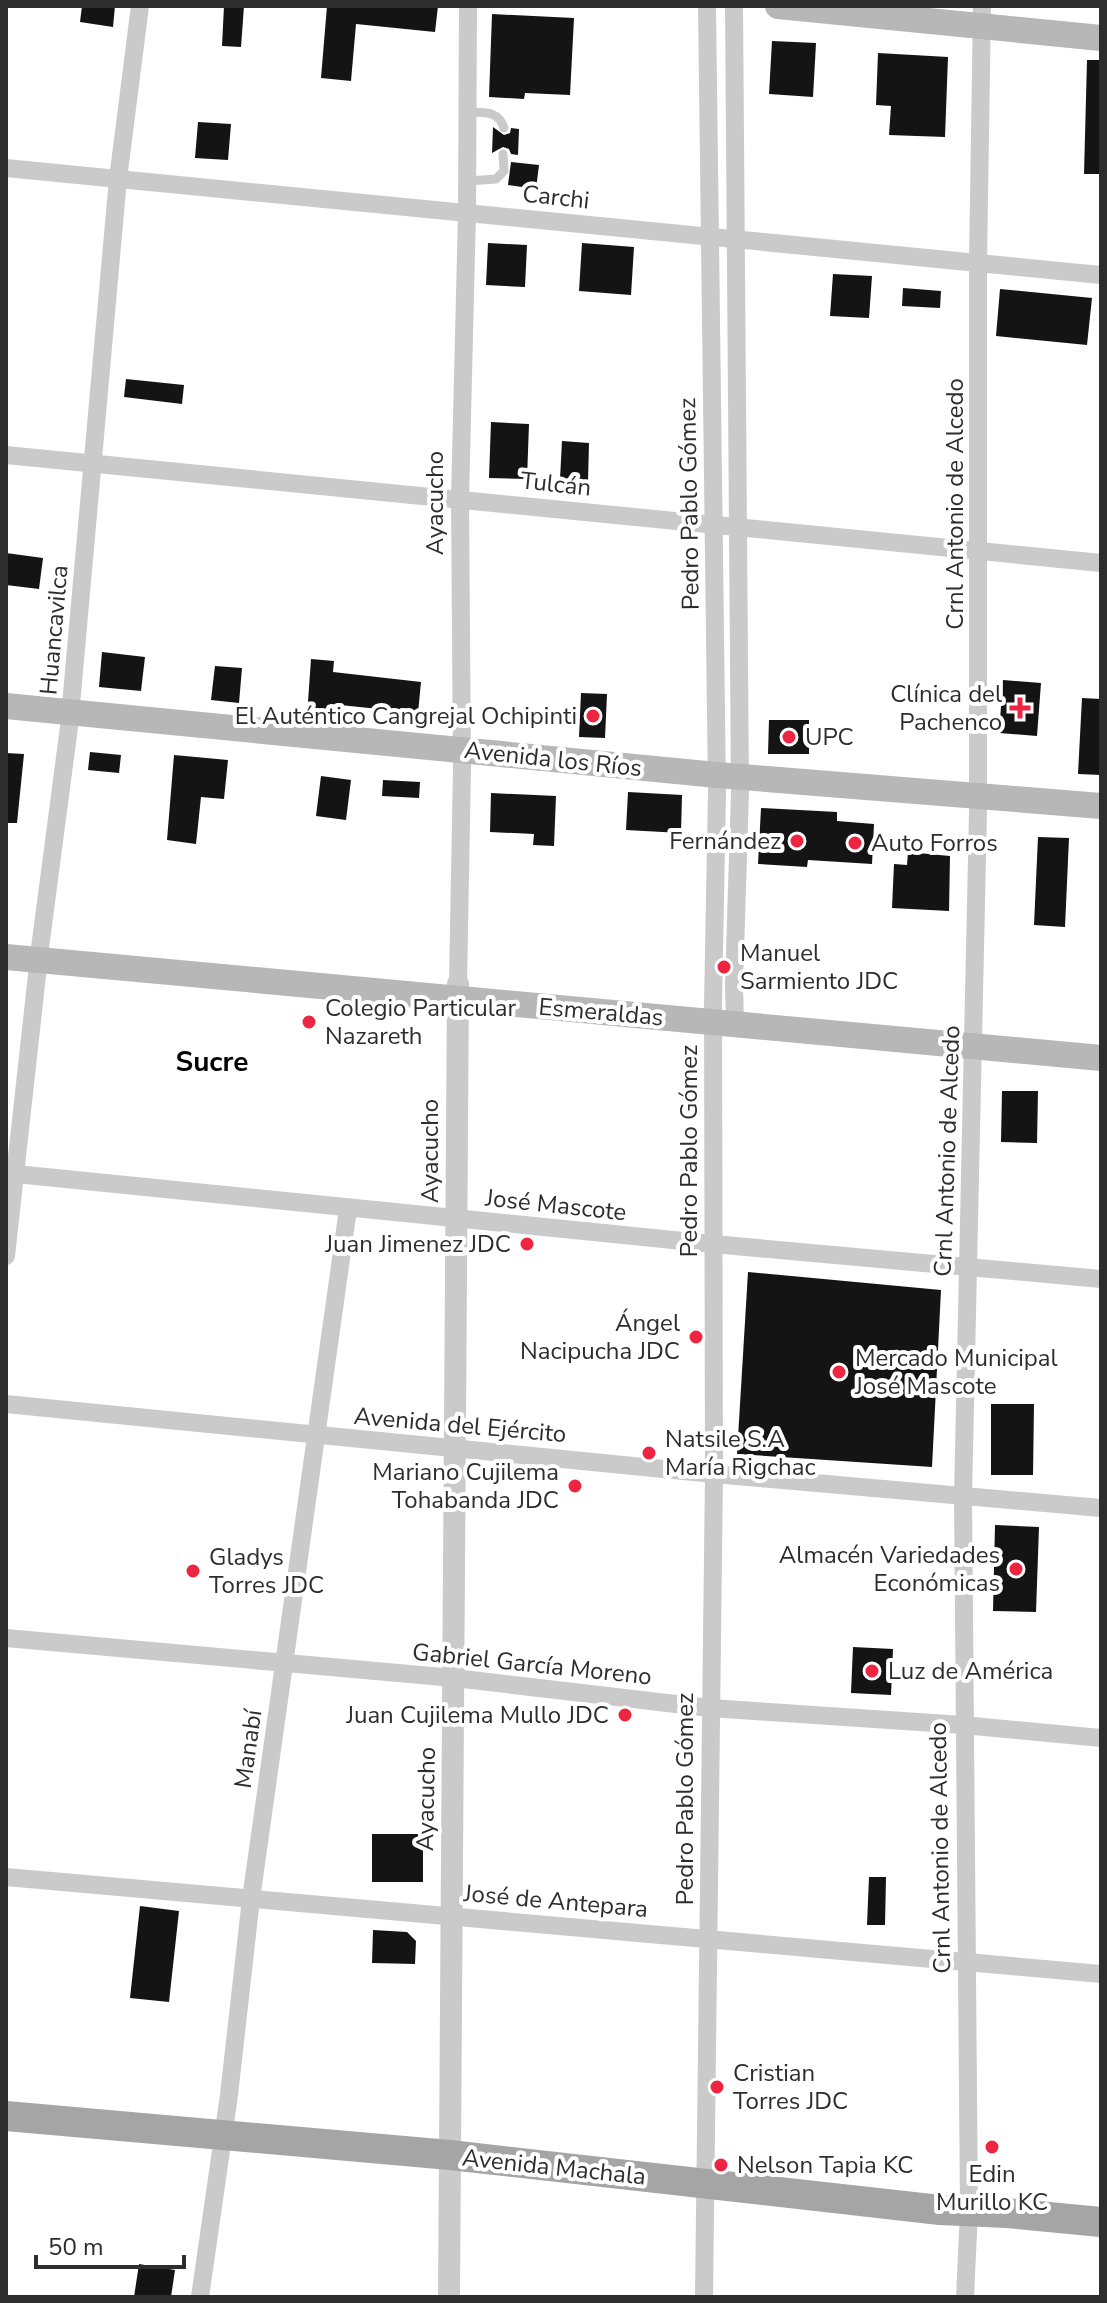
<svg xmlns="http://www.w3.org/2000/svg" width="1107" height="2303" font-family="'Nunito Sans',sans-serif">
<rect width="100%" height="100%" fill="#fff"/>
<g fill="#141414">
<polygon points="82,6 115,6 113,27 80,22"/>
<polygon points="224,6 244,6 241,47 222,46"/>
<polygon points="327,6 438,6 435,32 356,24 351,81 321,78"/>
<polygon points="492,14 574,18 570,95 525,93 524,99 489,97"/>
<polygon points="772,41 816,43 813,97 769,94"/>
<polygon points="878,53 948,57 945,137 889,135 891,106 876,105"/>
<polygon points="1087,60 1101,60 1101,174 1084,174"/>
<polygon points="198,122 231,124 228,160 195,158"/>
<polygon points="493,127 504,135 510,133 511,128 519,129 518,155 511,154 509,149 503,147 492,153"/>
<polygon points="511,162 539,165 536,189 508,185"/>
<polygon points="488,243 527,245 525,287 486,285"/>
<polygon points="582,243 634,247 631,295 579,291"/>
<polygon points="833,274 872,276 869,318 830,316"/>
<polygon points="903,288 941,291 940,308 902,306"/>
<polygon points="1000,289 1092,298 1087,345 996,336"/>
<polygon points="126,379 184,385 182,404 124,397"/>
<polygon points="491,422 529,424 527,479 489,478"/>
<polygon points="562,441 589,443 588,481 560,479"/>
<polygon points="6,553 43,558 39,589 6,585"/>
<polygon points="102,652 145,657 141,691 99,687"/>
<polygon points="311,659 334,661 333,672 421,682 418,713 330,704 329,718 307,716"/>
<polygon points="215,666 242,668 239,703 211,700"/>
<polygon points="1003,680 1041,683 1037,736 999,733"/>
<polygon points="581,693 607,694 605,738 579,737"/>
<polygon points="1082,698 1101,699 1101,775 1078,774"/>
<polygon points="769,720 809,720 809,754 768,754"/>
<polygon points="90,752 121,755 119,773 88,770"/>
<polygon points="6,753 24,754 17,823 6,823"/>
<polygon points="174,755 228,760 224,799 201,797 196,844 167,840"/>
<polygon points="321,776 351,780 346,820 316,816"/>
<polygon points="383,780 420,782 419,798 382,796"/>
<polygon points="628,792 682,795 681,833 626,830"/>
<polygon points="491,793 556,796 554,846 533,845 534,834 490,832"/>
<polygon points="761,808 837,812 837,821 874,824 872,864 808,860 807,867 758,864"/>
<polygon points="1038,837 1069,838 1065,927 1034,925"/>
<polygon points="908,852 950,856 949,911 892,908 894,864 907,865"/>
<polygon points="1002,1091 1038,1091 1037,1143 1001,1142"/>
<polygon points="748,1272 941,1290 932,1467 737,1454"/>
<polygon points="991,1404 1034,1404 1033,1475 991,1475"/>
<polygon points="995,1525 1039,1527 1036,1612 993,1611"/>
<polygon points="853,1647 893,1649 891,1695 851,1693"/>
<rect x="372" y="1834" width="51" height="48"/>
<polygon points="869,1877 886,1877 885,1925 867,1925"/>
<polygon points="140,1906 179,1911 169,2002 130,1998"/>
<polygon points="373,1930 407,1932 416,1941 415,1964 372,1963"/>
<polygon points="139,2264 175,2270 171,2297 134,2297"/>
</g>
<g fill="none" stroke-linecap="round" stroke-linejoin="round">
<g stroke="#cacaca" stroke-width="9">
<path d="M 468,112 C 485,113 498,110 504,128"/>
<polyline points="468,181 496,179 504,171 503,154"/>
</g>
<g stroke="#cacaca" stroke-width="18">
<polyline points="734,6 740,792 734,984 735,1024"/>
<polyline points="6,168 1101,275"/>
<polyline points="6,455 1101,563"/>
<polyline points="458,984 462,767 460,499 467,213 468,6"/>
<polyline points="6,1173 713,1244 1101,1279"/>
<polyline points="6,1256 40,948 69,727 118,179 140,6"/>
<polyline points="6,1404 714,1474 1101,1508"/>
<polyline points="6,1638 454,1678 710,1708 963,1725 1101,1738"/>
<polyline points="6,1877 1101,1974"/>
<polyline points="200,2297 229,2095 251,1899 348,1209"/>
<polyline points="704,2297 714,1474 713,1006 717,791 707,6"/>
<polyline points="965,2297 969,2211 963,1496 978,812 978,263 982,6"/>
</g>
<polyline stroke="#cacaca" stroke-width="22" points="449,2297 458,984"/>
<g stroke="#b7b7b7" stroke-width="26">
<polyline points="778,6 1101,38"/>
<polyline points="6,706 717,775 1101,806"/>
<polyline points="6,957 1101,1058"/>
</g>
<polyline stroke="#a5a5a5" stroke-width="30" points="6,2116 450,2155 940,2210 1007,2213 1101,2222"/>
</g>
<g fill="#ed2540" stroke="#fff" stroke-width="3">
<path d="M1016 696h8v8h8v8h-8v8h-8v-8h-8v-8h8z"/>
<circle cx="593" cy="716" r="8"/>
<circle cx="789" cy="737" r="8"/>
<circle cx="797" cy="841" r="8"/>
<circle cx="855" cy="843" r="8"/>
<circle cx="724" cy="967" r="8"/>
<circle cx="309" cy="1022" r="8"/>
<circle cx="527" cy="1244" r="8"/>
<circle cx="696" cy="1337" r="8"/>
<circle cx="839" cy="1372" r="8"/>
<circle cx="649" cy="1453" r="8"/>
<circle cx="575" cy="1486" r="8"/>
<circle cx="1016" cy="1569" r="8"/>
<circle cx="193" cy="1571" r="8"/>
<circle cx="872" cy="1671" r="8"/>
<circle cx="625" cy="1715" r="8"/>
<circle cx="717" cy="2087" r="8"/>
<circle cx="992" cy="2147" r="8"/>
<circle cx="721" cy="2165" r="8"/>
</g>
<g text-anchor="middle" dominant-baseline="central" stroke-width="8" stroke-linejoin="round" paint-order="stroke">
<g font-size="24" fill="#2d2d2d" stroke="#fff">
<text transform="translate(556 197) rotate(6)">Carchi</text>
<text transform="translate(556 484) rotate(6)">Tulcán</text>
<text transform="translate(435 503) rotate(-90)">Ayacucho</text>
<text transform="translate(689 504) rotate(-91)">Pedro Pablo Gómez</text>
<text transform="translate(955 504) rotate(-90)">Crnl Antonio de Alcedo</text>
<text transform="translate(54 630) rotate(-85)">Huancavilca</text>
<text transform="translate(553 759) rotate(6)">Avenida los Ríos</text>
<text transform="translate(601 1012) rotate(5)">Esmeraldas</text>
<text transform="translate(430 1151) rotate(-90)">Ayacucho</text>
<text transform="translate(689 1151) rotate(-90)">Pedro Pablo Gómez</text>
<text transform="translate(947 1151) rotate(-88)">Crnl Antonio de Alcedo</text>
<text transform="translate(556 1205) rotate(6)">José Mascote</text>
<text transform="translate(460 1425) rotate(5)">Avenida del Ejército</text>
<text transform="translate(532 1664) rotate(6)">Gabriel García Moreno</text>
<text transform="translate(248 1749) rotate(-82)">Manabí</text>
<text transform="translate(426 1799) rotate(-89)">Ayacucho</text>
<text transform="translate(685 1799) rotate(-90)">Pedro Pablo Gómez</text>
<text transform="translate(940 1848) rotate(-91)">Crnl Antonio de Alcedo</text>
<text transform="translate(556 1901) rotate(5)">José de Antepara</text>
<text transform="translate(554 2167) rotate(6)">Avenida Machala</text>
</g>
<g font-size="24" fill="#2d2d2d" stroke="#fff" text-anchor="start">
<text x="1002" y="694" text-anchor="end">Clínica del<tspan x="1002" dy="28">Pachenco</tspan></text>
<text x="577" y="716" text-anchor="end">El Auténtico Cangrejal Ochipinti</text>
<text x="805" y="737">UPC</text>
<text x="781" y="841" text-anchor="end">Fernández</text>
<text x="871" y="843">Auto Forros</text>
<text x="740" y="953">Manuel<tspan x="740" dy="28">Sarmiento JDC</tspan></text>
<text x="325" y="1008">Colegio Particular<tspan x="325" dy="28">Nazareth</tspan></text>
<text x="511" y="1244" text-anchor="end">Juan Jimenez JDC</text>
<text x="680" y="1323" text-anchor="end">Ángel<tspan x="680" dy="28">Nacipucha JDC</tspan></text>
<text x="855" y="1358">Mercado Municipal<tspan x="855" dy="28">José Mascote</tspan></text>
<text x="665" y="1439">Natsile S.A<tspan x="665" dy="28">María Rigchac</tspan></text>
<text x="559" y="1472" text-anchor="end">Mariano Cujilema<tspan x="559" dy="28">Tohabanda JDC</tspan></text>
<text x="1000" y="1555" text-anchor="end">Almacén Variedades<tspan x="1000" dy="28">Económicas</tspan></text>
<text x="209" y="1557">Gladys<tspan x="209" dy="28">Torres JDC</tspan></text>
<text x="888" y="1671">Luz de América</text>
<text x="609" y="1715" text-anchor="end">Juan Cujilema Mullo JDC</text>
<text x="733" y="2073">Cristian<tspan x="733" dy="28">Torres JDC</tspan></text>
<text x="737" y="2165">Nelson Tapia KC</text>
<text x="992" y="2174" text-anchor="middle">Edin<tspan x="992" dy="28">Murillo KC</tspan></text>
</g>
<g font-size="28" font-weight="bold" fill="#000" stroke="#fff">
<text x="212" y="1062">Sucre</text>
</g>
</g>
<rect width="1107" height="2303" fill="none" stroke="#2d2d2d" stroke-width="16"/>
<path d="M36 2255v12h148v-12" fill="none" stroke="#2d2d2d" stroke-width="4"/>
<text x="48" y="2255" font-size="24" fill="#2d2d2d" stroke="#ffffff" stroke-width="6" paint-order="stroke">50 m</text>
</svg>
